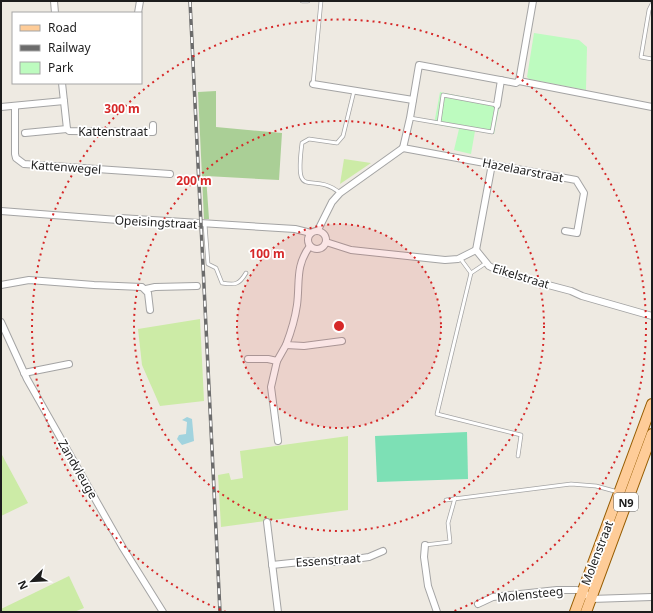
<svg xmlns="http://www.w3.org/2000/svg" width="653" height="613" font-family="'Noto Sans',sans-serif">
<rect width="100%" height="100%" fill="#eeeae2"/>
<g fill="#cceba6">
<polygon points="344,159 371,163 340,184"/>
<polygon points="200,319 204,401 160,406 142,365 138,329"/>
<polygon points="348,436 348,510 221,527 218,475 229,473 231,480 243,478 240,451"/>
<polygon points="1,453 28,503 1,516"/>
<polygon points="69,576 84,608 74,612 1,612 1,609"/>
</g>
<polygon fill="#aacf96" points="216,91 216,127 282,133 279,180 206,176 209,219 204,219 198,92"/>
<g fill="#bdfbbf">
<polygon points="534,33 579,40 587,47 586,90 529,79 527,77"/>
<polygon points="440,92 500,104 494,134 475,131 471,154 454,150 459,129 434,124"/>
</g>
<polygon fill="#7de0b5" points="467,432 468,479 377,482 375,436"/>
<polygon fill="#a1d3de" points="187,417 192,419 194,441 182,445 177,439 179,435 186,434 187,422 182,420"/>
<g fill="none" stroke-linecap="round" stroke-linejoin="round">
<defs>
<g id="service">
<polyline points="302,1 308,1"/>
<polyline points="652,4 649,10 641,57 652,59"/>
<polyline points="313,84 321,1"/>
<polyline points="410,118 492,132 497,105 443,95 439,123"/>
<path d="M 340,193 C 311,169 294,205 302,143 L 309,139 L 337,143 L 343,136 L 354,91"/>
<path d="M 205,224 L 208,264 L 216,268 L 222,283 C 235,285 239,285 246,273"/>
<polyline points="460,258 471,273"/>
<polyline points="486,263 471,273 437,414 521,435 518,456"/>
<polyline points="446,500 571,484 596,486 618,492"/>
<polyline points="425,545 450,542 448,523 455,498"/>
</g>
<g id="minor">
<polyline points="54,1 55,13"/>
<polyline points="138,13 140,1"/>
<polyline points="519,81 652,107"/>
<polyline points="519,81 533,1"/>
<polyline points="62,83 67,129 69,131 153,132 153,125"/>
<polyline points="313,84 413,100"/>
<polyline points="497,105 501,80"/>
<polyline points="15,106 15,154 16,158 24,164 170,174"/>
<polyline points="1,107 64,101"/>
<polyline points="25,133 67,129"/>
<polyline points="403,148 576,180 584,193 577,233 565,231"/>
<polyline points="403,148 410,118 419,65 516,83 519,81"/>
<polyline points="1,211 118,220 120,218 295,229 311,233"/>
<polyline points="318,230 332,202 340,193 403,148"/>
<circle cx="317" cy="240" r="9"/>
<polyline points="326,242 351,250 445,260 458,259 476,250"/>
<path d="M 310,246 C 295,266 300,282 297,305 C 295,319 291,332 286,345 L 304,346 L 342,341"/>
<polyline points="476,250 489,266 503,273 571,291 582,296 652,316"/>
<polyline points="476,250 492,164"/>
<polyline points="1,285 29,280 94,285 142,287 148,293 150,310"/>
<polyline points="146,289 155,287 197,286"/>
<polyline points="1,322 27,379 123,548 163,612"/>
<polyline points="248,359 268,359 277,361 286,345"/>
<polyline points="277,361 271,387 278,441"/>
<polyline points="24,373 69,364"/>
<polyline points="267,522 278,612"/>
<polyline points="425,545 424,557 428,586 437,612"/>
<polyline points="272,565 310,561 334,562 369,557 383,551"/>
<polyline points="478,604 493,597 557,590 577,590 583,592 591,599 652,597"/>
</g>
<g id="primary">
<polyline points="575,612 652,404"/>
<polyline points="586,612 652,434"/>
</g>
</defs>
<use href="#service" stroke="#a4a4a4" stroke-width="4.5"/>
<use href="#minor" stroke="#a4a4a4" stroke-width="8"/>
<use href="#primary" stroke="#965c00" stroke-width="12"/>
<use href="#service" stroke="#fff" stroke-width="3"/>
<use href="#minor" stroke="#fff" stroke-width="6"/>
<use href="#primary" stroke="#fecc98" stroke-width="10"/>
<defs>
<polyline id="rail" points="190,1 220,612"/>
</defs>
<use href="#rail" stroke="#6b6b6b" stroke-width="3.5"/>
<use href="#rail" stroke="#fff" stroke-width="2" stroke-dasharray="6" stroke-linecap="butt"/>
</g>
<circle cx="339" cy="326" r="102" fill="#d62828" fill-opacity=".12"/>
<g fill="none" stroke="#d62828" stroke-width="2" stroke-dasharray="2 4">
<circle cx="339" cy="326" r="102"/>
<circle cx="339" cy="326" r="205"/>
<path d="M226 612A307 307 0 1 1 452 612"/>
</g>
<g text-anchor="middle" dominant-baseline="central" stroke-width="3.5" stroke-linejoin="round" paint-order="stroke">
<rect fill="#fff" stroke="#616161" stroke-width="1" x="614" y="493" width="24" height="18" rx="3"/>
<g font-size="11" font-weight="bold" fill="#1d1d1d">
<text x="626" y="502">N9</text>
</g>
<g font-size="12" fill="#1d1d1d" stroke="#fff">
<text x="113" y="131">Kattenstraat</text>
<text transform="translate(66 167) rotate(4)">Kattenwegel</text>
<text transform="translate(523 170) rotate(11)">Hazelaarstraat</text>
<text transform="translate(156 222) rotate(3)">Opeisingstraat</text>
<text transform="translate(521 276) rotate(17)">Eikelstraat</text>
<text transform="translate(78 469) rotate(60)">Zandvleuge</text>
<text transform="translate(597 553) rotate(-69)">Molenstraat</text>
<text transform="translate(328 560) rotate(-4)">Essenstraat</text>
<text transform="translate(530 594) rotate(-6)">Molensteeg</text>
</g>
</g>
<circle cx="339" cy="326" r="6" fill="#d62828" stroke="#fff" stroke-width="2"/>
<g font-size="12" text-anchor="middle" font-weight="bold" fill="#d62828" stroke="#fff" stroke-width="3.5" stroke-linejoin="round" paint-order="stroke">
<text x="122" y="113">300 m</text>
<text x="194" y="185">200 m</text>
<text x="267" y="258">100 m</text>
</g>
<rect width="653" height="613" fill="none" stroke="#1d1d1d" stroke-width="4"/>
<rect x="12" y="12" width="130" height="72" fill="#ffffff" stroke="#a5a5a5"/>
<rect x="20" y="25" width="20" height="6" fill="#fecc98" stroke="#a5a5a5"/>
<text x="48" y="32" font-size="12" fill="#1d1d1d">Road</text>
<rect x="20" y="45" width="20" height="6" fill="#6b6b6b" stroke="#a5a5a5"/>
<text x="48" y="52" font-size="12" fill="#1d1d1d">Railway</text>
<rect x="20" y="62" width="20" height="12" fill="#bdfbbf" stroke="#a5a5a5"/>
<text x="48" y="72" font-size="12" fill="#1d1d1d">Park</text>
<g transform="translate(32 581) rotate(246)" stroke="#ffffff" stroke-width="3" paint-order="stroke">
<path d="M0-3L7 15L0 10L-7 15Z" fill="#1d1d1d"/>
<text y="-6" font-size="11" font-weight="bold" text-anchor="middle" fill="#1d1d1d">N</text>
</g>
</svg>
